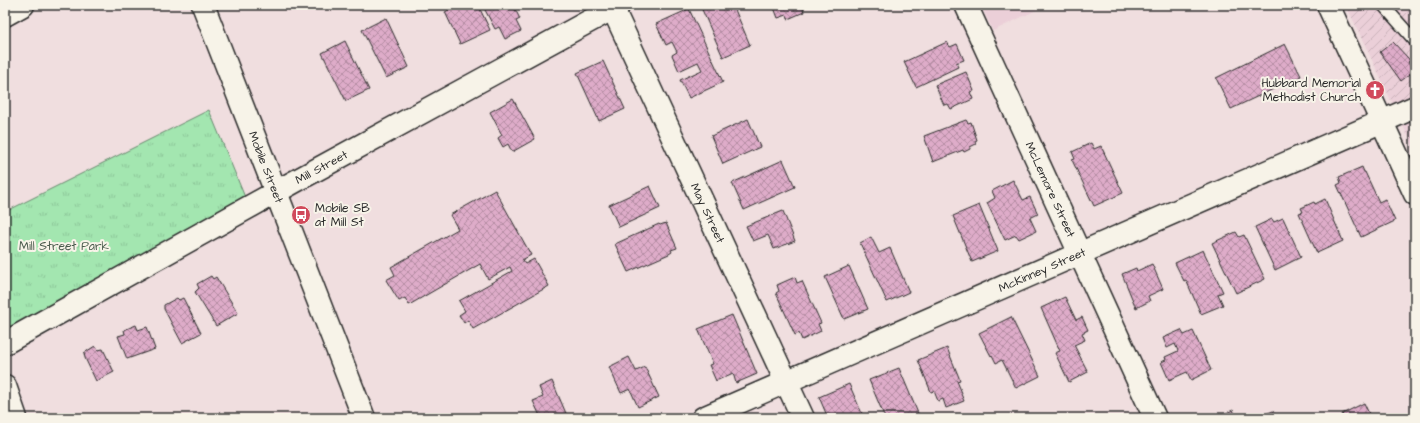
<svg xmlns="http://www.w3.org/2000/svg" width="1420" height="423" font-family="'Architects Daughter',sans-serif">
<defs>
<pattern id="industrial-furrows" width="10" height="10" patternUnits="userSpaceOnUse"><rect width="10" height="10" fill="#ebcfd8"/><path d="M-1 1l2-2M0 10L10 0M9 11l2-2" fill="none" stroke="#cab2ba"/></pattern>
<pattern id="grass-tufts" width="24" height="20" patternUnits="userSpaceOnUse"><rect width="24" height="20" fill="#a3e6b0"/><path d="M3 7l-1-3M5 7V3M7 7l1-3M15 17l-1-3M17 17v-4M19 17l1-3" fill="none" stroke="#8cc598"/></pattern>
<pattern id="building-cross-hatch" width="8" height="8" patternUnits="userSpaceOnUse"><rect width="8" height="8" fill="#deacc9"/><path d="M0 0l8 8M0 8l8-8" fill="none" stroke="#b48ca3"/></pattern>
</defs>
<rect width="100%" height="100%" fill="#f0dedf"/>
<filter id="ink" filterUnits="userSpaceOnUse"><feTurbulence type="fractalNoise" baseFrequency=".025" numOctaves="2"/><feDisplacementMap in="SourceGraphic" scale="8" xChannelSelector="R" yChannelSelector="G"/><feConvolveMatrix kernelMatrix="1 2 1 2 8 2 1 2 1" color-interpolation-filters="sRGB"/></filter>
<g filter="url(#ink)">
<polygon fill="#ebcfd8" points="981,5 1047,5 993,31"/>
<polygon fill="url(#industrial-furrows)" points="1346,5 1415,5 1415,151"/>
<polygon fill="url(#grass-tufts)" stroke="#67886e" points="209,110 249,207 5,343 5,212"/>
<g fill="url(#building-cross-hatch)" stroke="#2b2b2b">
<polygon points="459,5 478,5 490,30 460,44 445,12"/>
<polygon points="488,5 513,5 520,19 516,21 521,31 505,39 499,27 495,29 484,8"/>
<polygon points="700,5 733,5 750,45 723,57"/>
<polygon points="773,5 802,5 804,12 788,19 787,15 778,18"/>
<polygon points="689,9 723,82 689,98 680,80 702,70 698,62 679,71 672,55 677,52 672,42 666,45 656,24"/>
<polygon points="386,18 409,67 386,78 362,30"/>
<polygon points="345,41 369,90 346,101 322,53"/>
<polygon points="947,42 950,47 957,44 964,60 956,63 958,67 916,87 904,62"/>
<polygon points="1393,42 1408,58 1410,61 1408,62 1414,71 1401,81 1380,52"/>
<polygon points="1285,44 1301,76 1231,109 1216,78"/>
<polygon points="603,61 625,109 599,121 577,73"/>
<polygon points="966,72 974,91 970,92 973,99 951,109 948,104 944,105 935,85"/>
<polygon points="513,99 535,139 512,152 508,144 503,147 499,140 498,138 502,135 490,112"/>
<polygon points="748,119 760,147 723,164 711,136"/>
<polygon points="966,120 968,123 971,122 977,140 975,141 976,144 970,147 970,149 964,152 963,150 933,162 924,136"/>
<polygon points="1091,143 1094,149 1101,146 1123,193 1094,206 1072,160 1075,159 1072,152"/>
<polygon points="783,160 795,187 744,210 732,183"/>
<polygon points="1362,167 1364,172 1365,172 1379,202 1385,199 1395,221 1361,237 1337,185 1341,183 1339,177"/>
<polygon points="1013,180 1023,200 1030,197 1038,214 1030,218 1036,231 1019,239 1016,235 1005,240 987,203 995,198 992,191"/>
<polygon points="650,186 660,208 619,227 609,205"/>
<polygon points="495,190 531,255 522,260 525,264 534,259 549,286 473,329 468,320 464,323 459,315 465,311 459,301 512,271 510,267 488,279 480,264 409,305 405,298 399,301 386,280 395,275 391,267 458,229 450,215"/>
<polygon points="1325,199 1343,241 1317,253 1299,213 1303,212 1301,208 1314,202 1315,204"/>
<polygon points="979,205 998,251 972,262 953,216"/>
<polygon points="783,211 795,241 774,249 768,235 753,241 746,226"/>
<polygon points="1283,218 1301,257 1275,270 1255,227 1272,219 1274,222"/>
<polygon points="666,223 677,248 671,250 672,252 669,254 628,272 615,244 659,224 660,225"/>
<polygon points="1236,232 1239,237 1244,235 1265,279 1236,293 1212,243"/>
<polygon points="871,237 879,253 890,248 909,292 887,302 860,243"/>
<polygon points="1203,250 1223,292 1218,294 1223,305 1201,314 1186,280 1184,281 1175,263"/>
<polygon points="1152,264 1163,289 1148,296 1150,301 1136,308 1122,274 1136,268 1137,271"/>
<polygon points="849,266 868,309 844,319 825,277"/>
<polygon points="211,276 213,279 216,277 238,313 216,326 195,292 199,288 197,284"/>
<polygon points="795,277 797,283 802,281 821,323 818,324 821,331 802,340 799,333 795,335 776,293 779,291 777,285"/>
<polygon points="1065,297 1076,320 1082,317 1088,330 1082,333 1085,340 1074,345 1088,372 1069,382 1055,353 1060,351 1041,308"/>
<polygon points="177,298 179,300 183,298 201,333 182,343 164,309 164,305"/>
<polygon points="732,315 757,374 736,383 733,373 716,381 709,365 713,364 698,329"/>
<polygon points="1011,317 1040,376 1016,388 1002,360 996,363 992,355 991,356 979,333"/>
<polygon points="136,325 138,330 147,327 155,349 127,359 118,336 125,334 124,330"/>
<polygon points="1181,330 1184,335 1193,331 1211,370 1191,380 1187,372 1169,380 1161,362 1166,360 1165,357 1178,351 1175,344 1167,348 1163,338"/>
<polygon points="95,346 98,350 103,349 114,372 96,381 85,358 84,353"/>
<polygon points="947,348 960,380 957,381 962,393 961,394 964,401 946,408 943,399 938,401 934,391 931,392 918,360"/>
<polygon points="629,357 636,371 645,367 659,397 638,407 630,389 621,393 609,367"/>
<polygon points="899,368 920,418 885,418 869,380"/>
<polygon points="552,381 556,390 568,418 541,418 533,401 543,397 539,387"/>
<polygon points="849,384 864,418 828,418 819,397"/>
<polygon points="1364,403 1371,418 1344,418 1342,414"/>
<polygon points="1233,410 1237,418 1215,418 1222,415"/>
<polygon points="1273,411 1276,418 1255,418 1263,415"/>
</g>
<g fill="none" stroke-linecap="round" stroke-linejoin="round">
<defs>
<polyline id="lane" points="1383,5 1415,41"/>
<g id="street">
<path id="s1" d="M 966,5 L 1155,418"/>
<polyline points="1328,5 1415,194"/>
<path id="s2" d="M 613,9 L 803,418"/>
<polyline points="5,15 23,5"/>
<path id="s3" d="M 5,343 L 294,182 L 619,5"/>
<polyline points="5,386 16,418"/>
<path id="s4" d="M 703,418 L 1415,107"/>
</g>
<g id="secondary">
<path id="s5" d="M 203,5 L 364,418"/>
</g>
</defs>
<use href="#lane" stroke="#2b2b2b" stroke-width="14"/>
<use href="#street" stroke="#2b2b2b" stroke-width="25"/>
<use href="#secondary" stroke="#2b2b2b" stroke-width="25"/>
<use href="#lane" stroke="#f7f3e8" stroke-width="11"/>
<use href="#street" stroke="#f7f3e8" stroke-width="22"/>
<use href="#secondary" stroke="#f7f3e8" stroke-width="22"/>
</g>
</g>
<defs>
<symbol id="church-disc" viewBox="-11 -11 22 22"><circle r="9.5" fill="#d1495b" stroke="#f7f3e8"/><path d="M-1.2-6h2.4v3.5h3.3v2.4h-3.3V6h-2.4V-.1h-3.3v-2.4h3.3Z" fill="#fff"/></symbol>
<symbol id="bus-disc" viewBox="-11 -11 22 22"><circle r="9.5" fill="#d1495b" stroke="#f7f3e8"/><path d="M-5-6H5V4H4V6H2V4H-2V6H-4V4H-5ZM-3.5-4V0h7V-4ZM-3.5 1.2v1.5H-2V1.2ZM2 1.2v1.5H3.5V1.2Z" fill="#fff"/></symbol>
</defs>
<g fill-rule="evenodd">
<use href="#church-disc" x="1364" y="79" width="22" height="22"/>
<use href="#bus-disc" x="290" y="204" width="22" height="22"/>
</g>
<g text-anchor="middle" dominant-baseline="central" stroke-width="4" stroke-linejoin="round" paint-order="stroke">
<g font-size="12" fill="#2b2b2b" stroke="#f7f3e8" text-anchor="end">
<text x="1361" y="83">Hubbard Memorial<tspan x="1361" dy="14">Methodist Church</tspan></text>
<text x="315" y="208" text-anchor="start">Mobile SB<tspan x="315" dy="14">at Mill St</tspan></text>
</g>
<g font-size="12" fill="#2b2b2b" stroke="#f7f3e8">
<text stroke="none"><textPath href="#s5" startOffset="174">Mobile Street</textPath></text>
<text stroke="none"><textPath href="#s3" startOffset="362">Mill Street</textPath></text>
<text stroke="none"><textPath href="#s1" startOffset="203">McLemore Street</textPath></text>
<text stroke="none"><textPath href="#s2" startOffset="225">May Street</textPath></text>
<text stroke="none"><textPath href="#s4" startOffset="370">McKinney Street</textPath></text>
</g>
<g font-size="12" fill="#495a4c" stroke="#f7f3e8">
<text x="64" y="246">Mill Street Park</text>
</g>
</g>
<rect width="1420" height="423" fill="none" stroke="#f7f3e8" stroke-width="20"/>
<rect x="10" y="10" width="1400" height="403" fill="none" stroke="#2b2b2b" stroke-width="1.5" filter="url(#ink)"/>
</svg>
